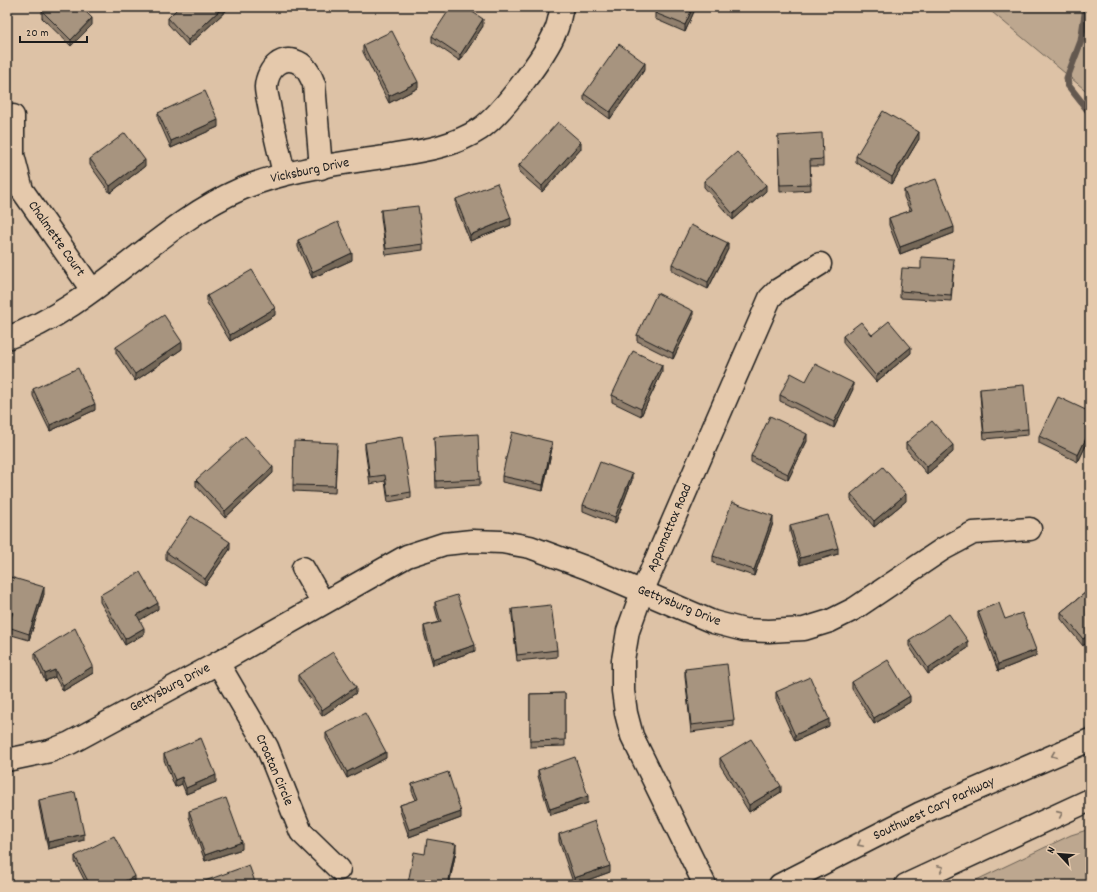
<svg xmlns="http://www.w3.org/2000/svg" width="1097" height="892" font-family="Dekko,sans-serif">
<rect width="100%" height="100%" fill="#ddc2a6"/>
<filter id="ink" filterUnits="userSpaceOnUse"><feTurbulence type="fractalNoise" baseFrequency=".025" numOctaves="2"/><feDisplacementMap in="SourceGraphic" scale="8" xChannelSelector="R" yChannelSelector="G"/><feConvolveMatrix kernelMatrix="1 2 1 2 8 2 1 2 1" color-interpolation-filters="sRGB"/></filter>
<g filter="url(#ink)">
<g fill="#bda78f" stroke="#6c6256">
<polygon points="986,7 1090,7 1090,94"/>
<polygon points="1090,829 1090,885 966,885 1071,835"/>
</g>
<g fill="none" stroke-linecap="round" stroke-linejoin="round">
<polyline stroke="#645950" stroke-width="7" points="1086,7 1081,41 1067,78 1068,85 1090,113"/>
<defs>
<g id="minor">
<polyline points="13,116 13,155 22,190 92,290"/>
<path d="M 284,174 C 279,151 273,128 269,105 C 268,99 266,93 266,87 C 267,69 283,52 301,64 C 308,69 311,77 314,84 L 321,168"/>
<path d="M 7,338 C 95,307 156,226 241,189 C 288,169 340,164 390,156 C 421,151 453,147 480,129 C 502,114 546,55 556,30 C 559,23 560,14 562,7"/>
<polyline points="303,568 323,603"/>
<polyline points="218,663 267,747 301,832 339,869"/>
<polyline points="7,760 50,751 70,743 218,663 407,556 444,544 472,541 502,542 530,547 587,568 713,622 744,630 769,631 804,629 830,621 854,609 943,549 973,533 1030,529"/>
<polyline points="705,885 632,736 626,713 623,691 623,660 628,631 642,592 770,298 778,290 820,264"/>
</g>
<g id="major">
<polyline points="780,885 921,813 1090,740"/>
<polyline points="906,885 1090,800"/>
</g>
</defs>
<use href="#minor" stroke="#1c1c1c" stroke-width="25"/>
<use href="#major" stroke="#1c1c1c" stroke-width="25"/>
<use href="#minor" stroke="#e5c9ac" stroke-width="22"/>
<use href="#major" stroke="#e5c9ac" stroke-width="22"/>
</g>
<g fill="#907f6d" stroke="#1c1c1c">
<polygon points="179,7 230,7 188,46 168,24 168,18"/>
<polygon points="696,7 685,32 655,19 655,13"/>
<polygon points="42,11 92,25 71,46 42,18"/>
<polygon points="483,26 460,61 432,42 432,36"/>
<polygon points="363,45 418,88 389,103 363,52"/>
<polygon points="645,69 610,119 584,100 584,94"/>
<polygon points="158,113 218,127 171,148 158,119"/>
<polygon points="778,136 823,159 823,166 810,166 811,190 780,192"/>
<polygon points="919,139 892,184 856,162 856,156"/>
<polygon points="581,149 542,192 519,172 519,165"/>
<polygon points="90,159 145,166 110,193 90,165"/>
<polygon points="704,181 766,191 733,220 704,187"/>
<polygon points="904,190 954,233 900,254 889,225 889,218 910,211 904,197"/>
<polygon points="456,199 511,225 470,241 456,206"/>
<polygon points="381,210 423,244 423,250 386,255 381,217"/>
<polygon points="298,240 352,260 312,278 298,247"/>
<polygon points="728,249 708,289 672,271 672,264"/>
<polygon points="954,265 951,301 900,298 900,291 921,269"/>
<polygon points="207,296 275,315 230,341 207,303"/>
<polygon points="693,318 673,359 637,341 637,335"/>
<polygon points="872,335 911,353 876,382 843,343 843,336"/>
<polygon points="116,347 182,349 135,381 116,353"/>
<polygon points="662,372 641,416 612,402 612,395"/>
<polygon points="806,381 853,389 834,428 780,401 780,395"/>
<polygon points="33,389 95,410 50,431 33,396"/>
<polygon points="980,389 1028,429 1028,435 984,439 980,395"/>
<polygon points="1090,412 1090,437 1078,462 1039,443 1039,436"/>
<polygon points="434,437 480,479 480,485 436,488"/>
<polygon points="807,441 788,480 751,462 751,456"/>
<polygon points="365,443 411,492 411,498 388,502 385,481 370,484 365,449"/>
<polygon points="906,443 953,452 927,474 906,449"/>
<polygon points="552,448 543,491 502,482 502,476"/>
<polygon points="337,449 335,493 293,491 293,485"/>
<polygon points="273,473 225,518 196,486 196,480"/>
<polygon points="632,480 615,524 583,511 583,505"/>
<polygon points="851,494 906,501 874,527 851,500"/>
<polygon points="773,523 754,576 713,563 713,556"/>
<polygon points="790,525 838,554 800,565 790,532"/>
<polygon points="230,549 205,585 166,559 166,552"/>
<polygon points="7,576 44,594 29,640 8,634 8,627 11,618 7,616"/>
<polygon points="1090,589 1090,640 1083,646 1061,619 1061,612"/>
<polygon points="100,595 158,609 139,620 144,634 125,645 100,602"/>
<polygon points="435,602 475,651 433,665 424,633 424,626 439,622 435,608"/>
<polygon points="512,609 557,650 557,657 517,661 512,616"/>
<polygon points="978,611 1005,619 1036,656 998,671 978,617"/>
<polygon points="909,640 968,648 928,674 909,646"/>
<polygon points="35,653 93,673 63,691 55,677 45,681 35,659"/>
<polygon points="685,669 734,720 734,726 691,732 685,676"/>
<polygon points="298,675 356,693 322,716 298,681"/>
<polygon points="852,682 910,702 874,724 852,689"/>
<polygon points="776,692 829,726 795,741 776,699"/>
<polygon points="565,693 565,746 530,747 530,694"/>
<polygon points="326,733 386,758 347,778 326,739"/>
<polygon points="164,754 216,782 186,794 182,784 175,787 164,760"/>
<polygon points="720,758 781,792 749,812 720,765"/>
<polygon points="538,770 588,803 550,815 538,776"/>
<polygon points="412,784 461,818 409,837 400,811 400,805 416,800 412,791"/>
<polygon points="39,800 84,840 48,849 39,806"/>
<polygon points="189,811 242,849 205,861 189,817"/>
<polygon points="559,834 610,872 574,885 559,841"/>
<polygon points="456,851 449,885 408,885 408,883 425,854"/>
<polygon points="75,856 135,882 129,885 87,885 75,862"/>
</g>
<g fill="#756859" stroke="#1c1c1c">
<polygon points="223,7 230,7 188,46 188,40"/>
<polygon points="693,7 696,7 685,32 685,25"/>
<polygon points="92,18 92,25 71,46 71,40"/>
<polygon points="483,19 483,26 460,61 460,55"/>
<polygon points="645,63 645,69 610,119 610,112"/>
<polygon points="418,82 418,88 389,103 389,96"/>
<polygon points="218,120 218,127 171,148 171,141"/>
<polygon points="919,132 919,139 892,184 892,177"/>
<polygon points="581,142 581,149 542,192 542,186"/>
<polygon points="145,160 145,166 110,193 110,186"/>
<polygon points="766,185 766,191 733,220 733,214"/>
<polygon points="511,218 511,225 470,241 470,235"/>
<polygon points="954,227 954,233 900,254 900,247"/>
<polygon points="728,243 728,249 708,289 708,282"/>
<polygon points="352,253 352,260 312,278 312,272"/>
<polygon points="275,308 275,315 230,341 230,335"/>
<polygon points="693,311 693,318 673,359 673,353"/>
<polygon points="182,342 182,349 135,381 135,374"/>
<polygon points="911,347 911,353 876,382 876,376"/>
<polygon points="662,365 662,372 641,416 641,409"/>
<polygon points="853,383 853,389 834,428 834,422"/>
<polygon points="95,404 95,410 50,431 50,425"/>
<polygon points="1090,430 1090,437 1078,462 1078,455"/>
<polygon points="807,434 807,441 788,480 788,474"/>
<polygon points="552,442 552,448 543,491 543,485"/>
<polygon points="953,445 953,452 927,474 927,467"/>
<polygon points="273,467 273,473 225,518 225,511"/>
<polygon points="632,474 632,480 615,524 615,517"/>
<polygon points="906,494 906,501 874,527 874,521"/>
<polygon points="773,516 773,523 754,576 754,570"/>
<polygon points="230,542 230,549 205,585 205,579"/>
<polygon points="838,548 838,554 800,565 800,558"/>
<polygon points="44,587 44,594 29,640 29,634"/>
<polygon points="158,603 158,609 137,622 137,615"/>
<polygon points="144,628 144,634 125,645 125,639"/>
<polygon points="1090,634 1090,640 1083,646 1083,639"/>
<polygon points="968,641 968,648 928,674 928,668"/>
<polygon points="475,645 475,651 433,665 433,659"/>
<polygon points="1036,650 1036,656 998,671 998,664"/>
<polygon points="93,666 93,673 63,691 63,685"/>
<polygon points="55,670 55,677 45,681 45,674"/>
<polygon points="356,687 356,693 322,716 322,710"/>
<polygon points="910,696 910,702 874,724 874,718"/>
<polygon points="829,719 829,726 795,741 795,735"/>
<polygon points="386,752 386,758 347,778 347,772"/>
<polygon points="216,775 216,782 186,794 186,788"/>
<polygon points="182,777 182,784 175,787 175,780"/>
<polygon points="781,786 781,792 749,812 749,805"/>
<polygon points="588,796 588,803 550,815 550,809"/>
<polygon points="461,812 461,818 409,837 409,830"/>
<polygon points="84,834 84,840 48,849 48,842"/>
<polygon points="242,842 242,849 205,861 205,855"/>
<polygon points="456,844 456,851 449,885 448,885"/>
<polygon points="610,866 610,872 574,885 574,878"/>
<polygon points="135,876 135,882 129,885 117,885"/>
</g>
<g fill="#a7947f" stroke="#1c1c1c">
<polygon points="46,7 81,7 92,18 71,40 42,11"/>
<polygon points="179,7 223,7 188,40 168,18"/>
<polygon points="451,7 465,7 483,19 460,55 432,36"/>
<polygon points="658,7 693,7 685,25 655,13"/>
<polygon points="392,31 418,82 389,96 363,45"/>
<polygon points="619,44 645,63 610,112 584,94"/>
<polygon points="205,91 218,120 171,141 158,113"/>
<polygon points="883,111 919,132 892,177 856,156"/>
<polygon points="558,122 581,142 542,186 519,165"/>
<polygon points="125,133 145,160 110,186 90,159"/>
<polygon points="822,133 823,159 810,160 811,184 780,185 778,136"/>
<polygon points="737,152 766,185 733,214 704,181"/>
<polygon points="936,179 954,227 900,247 889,218 912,210 904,190"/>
<polygon points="497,183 511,218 470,235 456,199"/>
<polygon points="418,206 423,244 386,249 381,210"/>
<polygon points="338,222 352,253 312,272 298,240"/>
<polygon points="691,225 728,243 708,282 672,264"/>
<polygon points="921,257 954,259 951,295 900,291 902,268 921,269"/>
<polygon points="252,270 275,308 230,335 207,296"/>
<polygon points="657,293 693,311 673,353 637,335"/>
<polygon points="164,315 182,342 135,374 116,347"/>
<polygon points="889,321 911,347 876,376 843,336 861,322 872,335"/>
<polygon points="633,351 662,365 641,409 612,395"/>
<polygon points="815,364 853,383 834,422 780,395 791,373 806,381"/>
<polygon points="78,368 95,404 50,425 33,389"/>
<polygon points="1024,385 1028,429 984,433 980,389"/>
<polygon points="1058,397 1090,412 1090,430 1078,455 1039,436"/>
<polygon points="770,416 807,434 788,474 751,456"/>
<polygon points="932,421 953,445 927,467 906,443"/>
<polygon points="512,432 552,442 543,485 502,476"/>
<polygon points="478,434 480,479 436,481 434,437"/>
<polygon points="245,436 273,467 225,511 196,480"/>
<polygon points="402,437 411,492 388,496 385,475 370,477 365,443"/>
<polygon points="294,441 337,443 335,486 293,485"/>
<polygon points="600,462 632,474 615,517 583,505"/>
<polygon points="883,467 906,494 874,521 851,494"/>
<polygon points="732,502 773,516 754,570 713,556"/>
<polygon points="828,515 838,548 800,558 790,525"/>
<polygon points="191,516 230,542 205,579 166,552"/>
<polygon points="140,572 158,603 137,615 144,628 125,639 100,595"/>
<polygon points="7,576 44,587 29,634 8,627 13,612 7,610"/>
<polygon points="1090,589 1090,634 1083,639 1061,612"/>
<polygon points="457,595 475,645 433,659 424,626 441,622 435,602"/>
<polygon points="999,603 1005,619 1022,613 1036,650 998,664 978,611"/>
<polygon points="551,605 557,650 517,655 512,609"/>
<polygon points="949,614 968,641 928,668 909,640"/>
<polygon points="75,628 93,666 63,685 55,670 45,674 35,653"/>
<polygon points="333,652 356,687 322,710 298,675"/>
<polygon points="888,660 910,696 874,718 852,682"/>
<polygon points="727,664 734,720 691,725 685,669"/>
<polygon points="810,677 829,719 795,735 776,692"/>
<polygon points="565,693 565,740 530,741 530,694"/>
<polygon points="365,713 386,752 347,772 326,733"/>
<polygon points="201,738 216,775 186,788 182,777 175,780 164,754"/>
<polygon points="751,739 781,786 749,805 720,758"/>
<polygon points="575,757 588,796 550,809 538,770"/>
<polygon points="448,772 461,812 409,830 400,805 418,799 412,784"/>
<polygon points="75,792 84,834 48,842 39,800"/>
<polygon points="226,798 242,842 205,855 189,811"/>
<polygon points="595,821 610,866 574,878 559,834"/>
<polygon points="114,836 135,876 117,885 90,885 75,856"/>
<polygon points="427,839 456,844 448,885 420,885 408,883 414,852 425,854"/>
<polygon points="249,865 256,885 203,885 202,882"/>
</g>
<defs><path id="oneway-chevron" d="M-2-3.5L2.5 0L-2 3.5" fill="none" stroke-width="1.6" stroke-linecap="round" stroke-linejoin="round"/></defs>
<g stroke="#807264">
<use href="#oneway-chevron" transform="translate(1054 755) rotate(158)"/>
<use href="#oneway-chevron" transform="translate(1060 814) rotate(-24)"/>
<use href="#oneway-chevron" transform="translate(860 844) rotate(153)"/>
<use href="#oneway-chevron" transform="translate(941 868) rotate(-25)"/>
</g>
</g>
<g text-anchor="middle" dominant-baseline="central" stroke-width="4" stroke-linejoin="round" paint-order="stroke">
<g font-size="14" fill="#1c1c1c" stroke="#e5c9ac">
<text transform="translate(310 171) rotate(-12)">Vicksburg Drive</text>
<text transform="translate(56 239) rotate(55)">Chalmette Court</text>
<text transform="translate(670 528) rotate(-67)">Appomattox Road</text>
<text transform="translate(679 606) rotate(22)">Gettysburg Drive</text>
<text transform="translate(170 688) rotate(-28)">Gettysburg Drive</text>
<text transform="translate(274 770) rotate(67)">Croatan Circle</text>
<text transform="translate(934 809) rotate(-25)">Southwest Cary Parkway</text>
</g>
</g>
<rect width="1097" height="892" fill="none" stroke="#e5c9ac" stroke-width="24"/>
<rect x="12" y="12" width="1073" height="868" fill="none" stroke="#1c1c1c" stroke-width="1.5" filter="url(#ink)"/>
<g transform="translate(1059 854) rotate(296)" stroke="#e5c9ac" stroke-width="3" paint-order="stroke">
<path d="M0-3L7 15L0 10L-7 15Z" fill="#1c1c1c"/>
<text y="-6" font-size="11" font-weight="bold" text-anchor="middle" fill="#1c1c1c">N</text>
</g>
<path d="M20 36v6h67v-6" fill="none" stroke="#1c1c1c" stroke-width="2"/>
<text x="26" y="36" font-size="12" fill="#1c1c1c" stroke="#e5c9ac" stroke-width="3" paint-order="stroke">20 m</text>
</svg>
